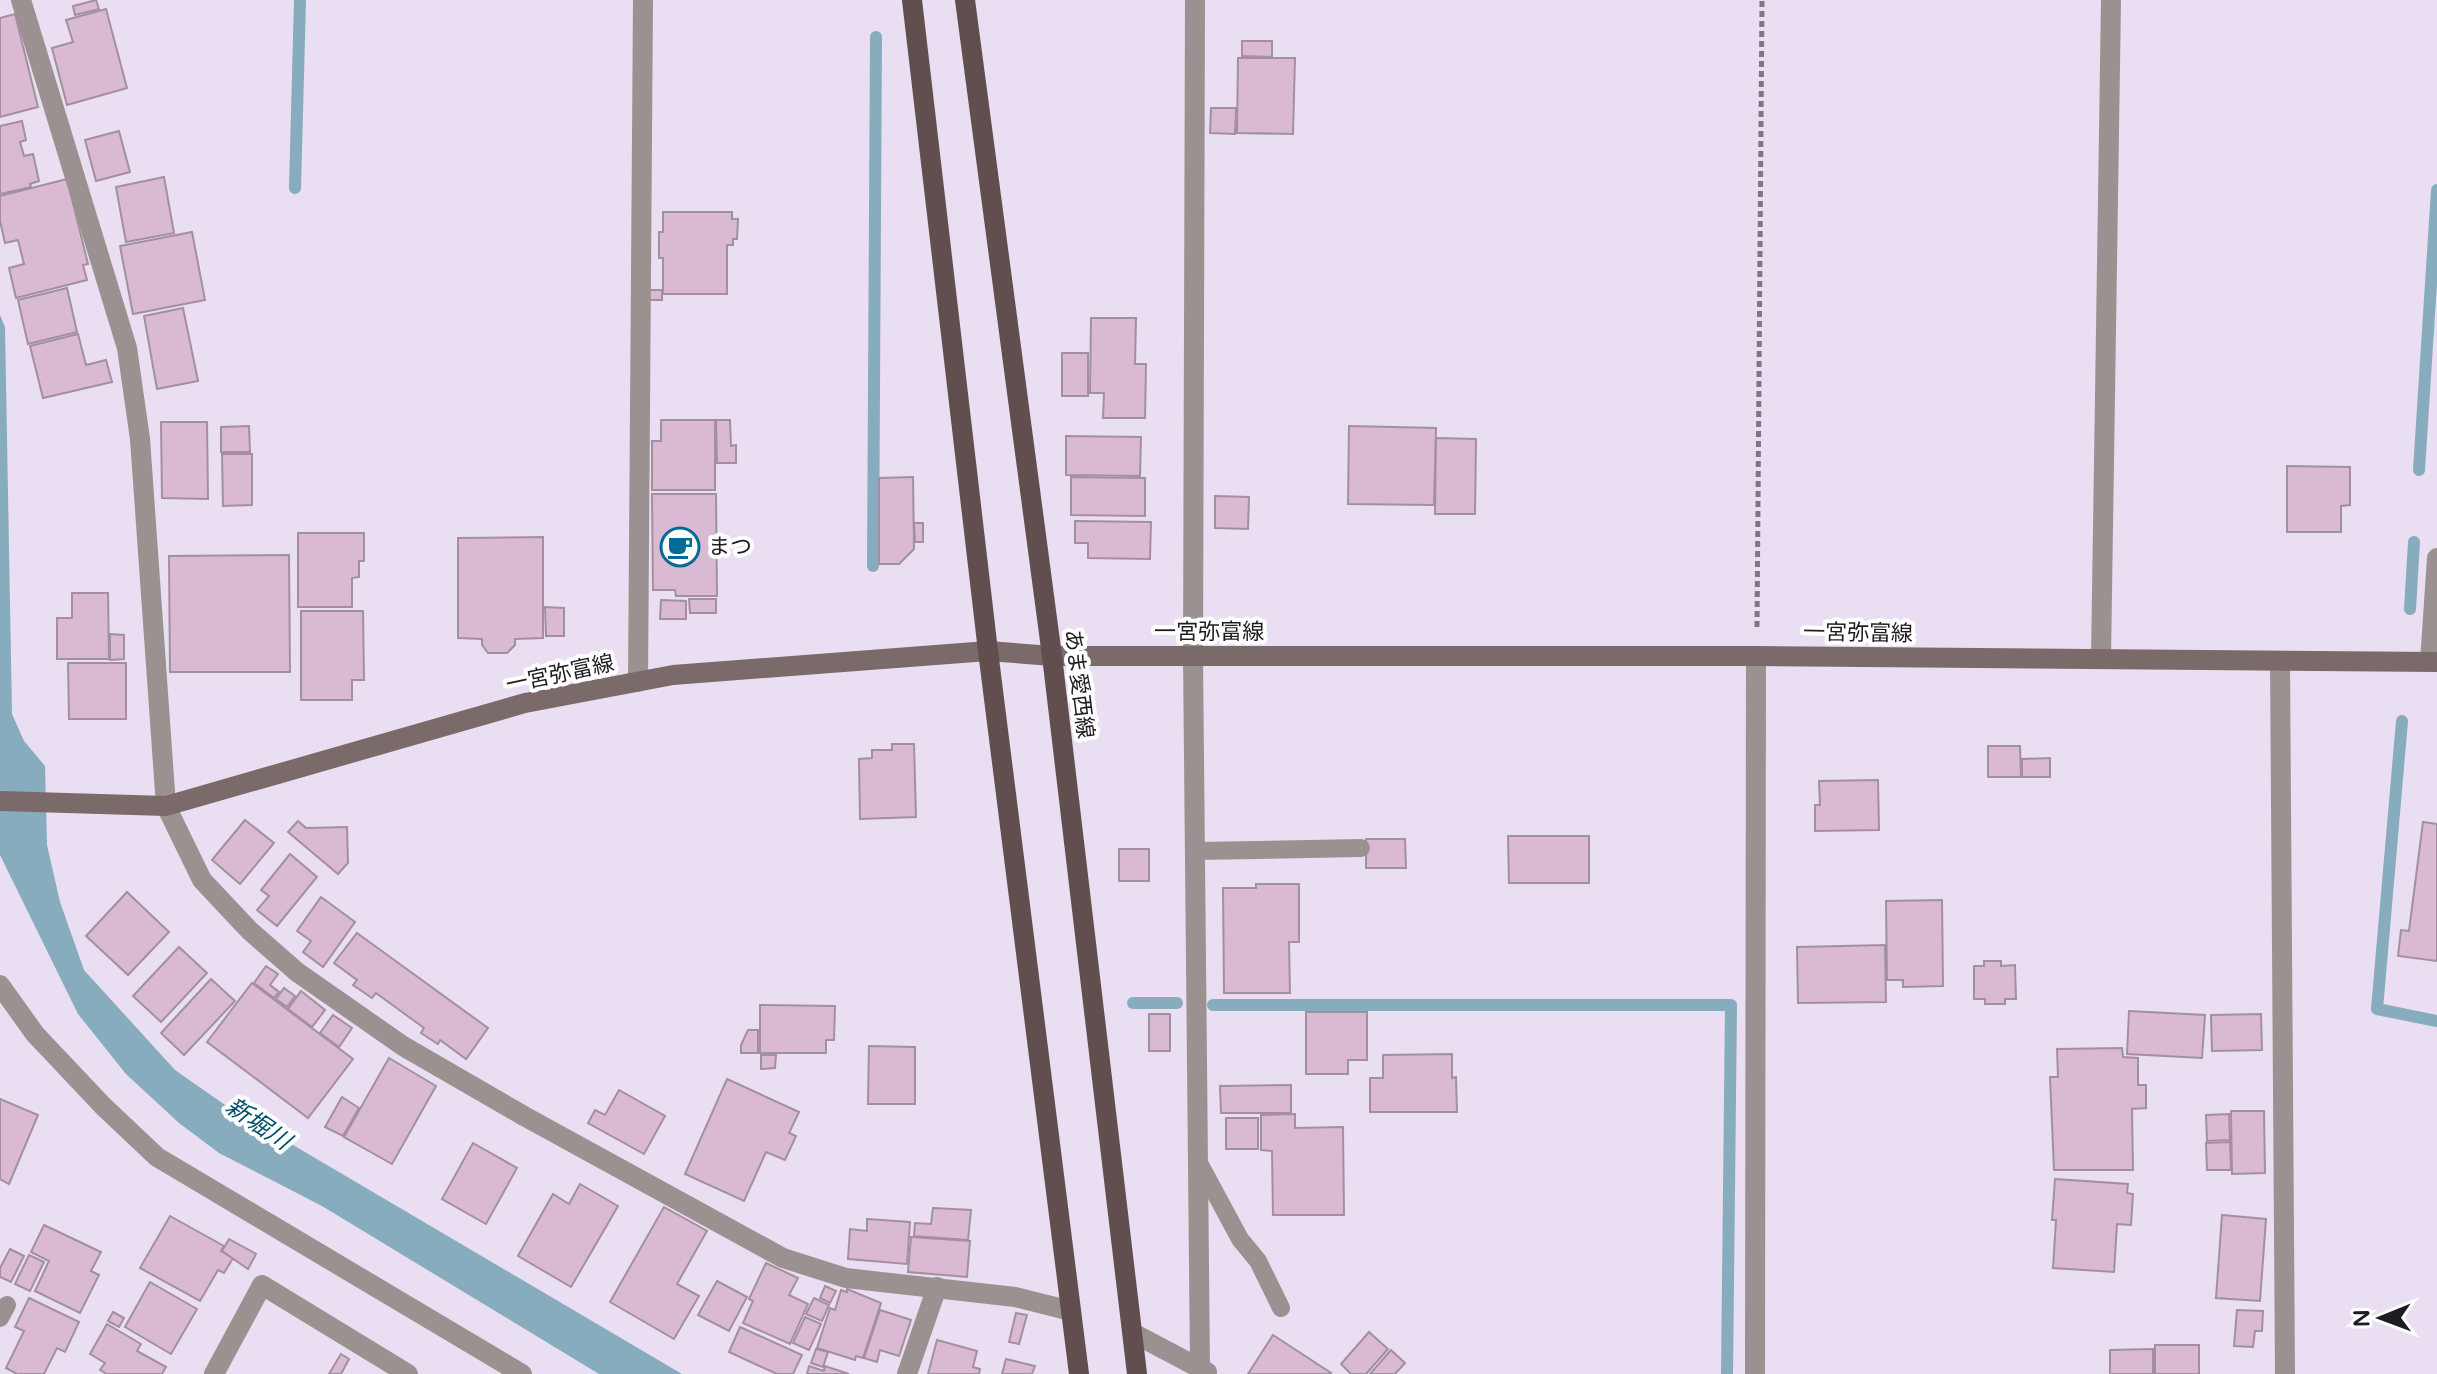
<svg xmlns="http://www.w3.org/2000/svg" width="2437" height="1374" font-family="'Varela Round','Noto Sans JP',sans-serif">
<rect width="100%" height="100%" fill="#e9def2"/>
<polygon fill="#86acbe" points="0,315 5,327 12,714 24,741 45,766 47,845 60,902 84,970 175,1070 225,1105 682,1374 599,1374 322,1206 219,1153 179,1123 126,1074 78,1014 0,855"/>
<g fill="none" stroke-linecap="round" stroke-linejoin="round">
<g stroke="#86acbe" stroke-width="12">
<polyline points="295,188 300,0"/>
<polyline points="2419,470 2437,190"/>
<polyline points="873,566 876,37"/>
<polyline points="2410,609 2414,542"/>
<polyline points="2402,721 2377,1009 2437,1021"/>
<polyline points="1133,1003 1177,1003"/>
<polyline points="1213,1005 1731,1005 1727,1374"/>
</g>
</g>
<g fill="#dabad2" stroke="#a3909e" stroke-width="2">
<polygon points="96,0 99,9 75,15 73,6"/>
<polygon points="106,9 127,88 67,105 52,48 73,42 66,20"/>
<polygon points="15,14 38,107 0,117 0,18"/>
<polygon points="1242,41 1272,41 1272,57 1242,56"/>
<polygon points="1238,58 1295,58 1293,134 1237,133"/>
<polygon points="1211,108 1236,108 1235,134 1210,133"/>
<polygon points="22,121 26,140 20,142 24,156 33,154 39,181 30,184 31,187 0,194 0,126"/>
<polygon points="119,131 130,172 96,181 85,140"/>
<polygon points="164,177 174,233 126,242 116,187"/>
<polygon points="67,179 88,264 83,265 87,280 16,298 9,268 24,264 18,240 5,243 0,221 0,196"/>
<polygon points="663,212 732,212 732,219 738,219 737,239 733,239 733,245 727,245 727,294 663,294 663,258 659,258 659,232 663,232"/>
<polygon points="192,232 205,300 133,314 120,246"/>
<polygon points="67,288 77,332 28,344 18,300"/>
<rect x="648" y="290" width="14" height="10"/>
<polygon points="183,308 198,381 157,389 144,316"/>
<polygon points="1091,318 1136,318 1135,364 1146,364 1145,418 1103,418 1104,393 1090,393"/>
<polygon points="78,334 86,365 106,360 112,382 43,398 30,346"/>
<rect x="1062" y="353" width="26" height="43"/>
<polygon points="661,420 715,420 715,490 652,490 652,441 661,441"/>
<polygon points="716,420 730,420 731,446 736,445 736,463 717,463"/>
<polygon points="161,422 207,422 208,499 162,498"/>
<polygon points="249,426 250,452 221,452 221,427"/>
<polygon points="1349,426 1436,428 1434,505 1348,504"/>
<polygon points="1066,436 1141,437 1140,476 1066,475"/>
<polygon points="1436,438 1476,439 1475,514 1435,514"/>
<polygon points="222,454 252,454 252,505 223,506"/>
<polygon points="2287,466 2350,467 2350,505 2341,506 2341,532 2287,532"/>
<polygon points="913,477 914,549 899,564 879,564 879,478"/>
<polygon points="1071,477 1145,478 1145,516 1071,515"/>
<polygon points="652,494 716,494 717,596 676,596 675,590 653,590"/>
<polygon points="1215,496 1249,497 1248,529 1215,528"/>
<polygon points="1075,521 1151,522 1150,559 1088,558 1088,543 1075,543"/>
<polygon points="914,523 923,523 923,542 915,542"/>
<polygon points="298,533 364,533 364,561 359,561 359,577 352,578 352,607 298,607"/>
<polygon points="543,537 543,638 515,639 515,645 507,653 488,653 482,645 482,639 458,638 458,538"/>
<polygon points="289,555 290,672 170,672 169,556"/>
<polygon points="72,593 108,593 109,659 57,659 57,618 72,618"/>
<polygon points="689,599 716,599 716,613 690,613"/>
<polygon points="661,600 686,601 686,619 660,619"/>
<polygon points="545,607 564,608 564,636 546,636"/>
<polygon points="301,611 363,611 364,680 352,680 352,700 301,700"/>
<polygon points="110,634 124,635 124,659 110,660"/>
<polygon points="68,663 126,663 126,719 69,719"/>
<polygon points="892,744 914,744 916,817 860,819 859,759 872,758 872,750 892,750"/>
<polygon points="1988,746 2020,746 2021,777 1988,777"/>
<polygon points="2050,758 2050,777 2022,777 2022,759"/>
<polygon points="1878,780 1879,830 1815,831 1815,805 1820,805 1819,781"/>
<polygon points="245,820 274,843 240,884 212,860"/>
<polygon points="298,821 306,828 347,827 348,863 338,874 288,832"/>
<polygon points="2423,822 2437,824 2437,961 2398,956 2401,930 2409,931"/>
<polygon points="1508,836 1589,836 1589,883 1509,883"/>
<polygon points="1366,839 1405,839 1406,868 1366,868"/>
<rect x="1119" y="849" width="30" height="32"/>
<polygon points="290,854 317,877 277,926 257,910 269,896 261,890"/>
<polygon points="1256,884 1299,884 1299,942 1289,942 1290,993 1224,993 1223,888 1256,888"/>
<polygon points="127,892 169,932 128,975 86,936"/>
<polygon points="321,897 355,922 323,967 303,952 311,941 297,931"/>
<polygon points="1942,900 1943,986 1903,987 1903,980 1887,980 1886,901"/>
<polygon points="357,933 488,1028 466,1059 440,1040 438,1044 421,1033 424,1028 376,993 372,998 353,985 357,980 334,963"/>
<polygon points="1885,945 1886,1002 1798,1003 1797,947"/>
<polygon points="179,947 207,973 161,1022 133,996"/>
<polygon points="1984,961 2001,961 2001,966 2015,965 2016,999 2005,999 2005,1004 1985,1004 1985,999 1974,999 1974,966 1984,966"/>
<polygon points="266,966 278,974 270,985 279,992 274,998 254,983"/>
<polygon points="211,979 235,1001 184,1055 161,1033"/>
<polygon points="252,983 353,1059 308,1118 207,1042"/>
<polygon points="284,988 295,996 287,1007 276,999"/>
<polygon points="301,991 325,1010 312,1027 288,1009"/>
<polygon points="760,1005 835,1006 834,1040 826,1040 826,1053 760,1053"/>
<polygon points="2129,1011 2205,1015 2202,1058 2127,1054"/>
<polygon points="1306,1012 1367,1012 1367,1060 1348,1060 1348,1074 1306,1074"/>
<rect x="1149" y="1014" width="21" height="37"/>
<polygon points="2261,1014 2262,1050 2212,1051 2211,1015"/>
<polygon points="333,1015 352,1028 339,1047 320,1033"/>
<polygon points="748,1030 758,1030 758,1053 741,1053 741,1045"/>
<polygon points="869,1046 915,1047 915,1104 868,1104"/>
<polygon points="2122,1048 2123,1057 2138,1058 2138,1085 2146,1085 2146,1108 2132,1109 2133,1170 2054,1170 2050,1077 2058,1077 2057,1049"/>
<polygon points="1452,1054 1452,1078 1456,1077 1457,1112 1370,1112 1370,1078 1383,1078 1383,1055"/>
<polygon points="761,1055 776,1055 775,1068 761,1069"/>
<polygon points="389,1058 436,1086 392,1164 344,1137"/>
<polygon points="727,1079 799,1112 789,1133 796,1136 785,1160 766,1152 744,1201 685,1174"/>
<polygon points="1291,1085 1291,1113 1221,1113 1220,1086"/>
<polygon points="619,1090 665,1116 644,1154 588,1123 595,1110 605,1115"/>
<polygon points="342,1097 359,1108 343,1136 325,1127"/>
<polygon points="0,1099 38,1115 9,1184 0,1179"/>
<polygon points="2231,1111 2264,1111 2265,1173 2232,1174"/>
<polygon points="1295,1114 1295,1128 1343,1127 1344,1215 1273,1215 1272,1151 1261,1150 1261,1115"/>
<polygon points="2229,1114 2230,1140 2207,1141 2206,1115"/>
<rect x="1226" y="1118" width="32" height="31"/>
<polygon points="2230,1142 2231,1170 2207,1170 2206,1143"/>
<polygon points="473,1143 517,1168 486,1224 442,1199"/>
<polygon points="2055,1179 2128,1184 2127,1193 2133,1194 2131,1225 2117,1224 2114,1272 2053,1268 2056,1220 2052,1220"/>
<polygon points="580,1184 618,1206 571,1287 518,1256 553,1194 569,1204"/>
<polygon points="664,1207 707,1231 677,1284 699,1296 674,1339 610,1302"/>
<polygon points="933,1208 971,1210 968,1240 914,1236 915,1223 931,1224"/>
<polygon points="2222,1215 2266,1219 2260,1301 2216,1298"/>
<polygon points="170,1216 224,1246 221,1251 233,1258 224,1273 218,1270 200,1301 140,1268"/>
<polygon points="867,1219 910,1222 907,1264 848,1259 850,1229 867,1231"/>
<polygon points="44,1225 101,1252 91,1271 99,1275 80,1313 35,1291 49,1261 31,1252"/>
<polygon points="911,1237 970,1241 967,1277 908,1272"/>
<polygon points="229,1239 256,1254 248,1269 222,1251"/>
<polygon points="10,1249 24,1256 11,1282 0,1277 0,1268"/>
<polygon points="29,1255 44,1262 30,1291 15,1284"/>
<polygon points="766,1263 798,1278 789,1295 808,1304 790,1344 743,1323 753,1301 749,1299"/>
<polygon points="717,1281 747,1297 729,1331 698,1315"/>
<polygon points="150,1282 197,1309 171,1354 125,1327"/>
<polygon points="825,1286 836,1291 830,1303 820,1298"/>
<polygon points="847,1289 881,1303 863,1358 856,1356 855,1360 817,1348 830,1308 835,1310 841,1290 847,1292"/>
<polygon points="29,1298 79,1322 65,1352 57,1348 44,1374 17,1374 6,1368 24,1331 15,1327"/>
<polygon points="814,1298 829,1305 822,1321 806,1314"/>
<polygon points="880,1310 911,1320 899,1356 880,1350 877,1362 864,1358"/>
<polygon points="2237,1310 2263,1311 2262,1331 2255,1331 2253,1347 2234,1346"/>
<polygon points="113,1312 124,1318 119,1327 108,1321"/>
<polygon points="1016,1313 1027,1315 1019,1344 1009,1342"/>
<polygon points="805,1317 821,1324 809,1350 793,1343"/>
<polygon points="107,1324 141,1344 137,1351 166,1367 162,1374 107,1374 100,1370 105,1363 90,1354"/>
<polygon points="740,1327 802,1355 793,1374 777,1374 729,1352"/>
<polygon points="1369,1332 1388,1349 1366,1374 1351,1374 1341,1364"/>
<polygon points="1273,1335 1331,1373 1330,1374 1248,1374"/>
<polygon points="937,1340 977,1351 973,1367 980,1369 979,1374 928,1374"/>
<rect x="2155" y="1345" width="44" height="29"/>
<polygon points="816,1349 828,1352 823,1367 811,1363"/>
<polygon points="2153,1349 2153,1374 2110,1374 2110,1350"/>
<polygon points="1391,1350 1405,1363 1395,1374 1370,1374"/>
<polygon points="341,1354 349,1359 341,1374 329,1374"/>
<polygon points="1006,1359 1035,1366 1032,1374 1002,1374"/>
<polygon points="809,1366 824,1371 825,1366 849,1374 807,1374"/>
</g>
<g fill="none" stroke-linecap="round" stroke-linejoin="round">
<polyline stroke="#7d7683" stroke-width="5" stroke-dasharray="6 4" stroke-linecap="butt" points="1757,627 1762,0"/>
<g stroke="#9c9191" stroke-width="18">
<polyline points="1197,851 1361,848"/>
<polyline points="1198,1161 1240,1239 1258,1261 1281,1308"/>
<polyline points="0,1318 7,1305"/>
</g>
<g stroke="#9c9191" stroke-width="20">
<polyline points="21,0 127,348 140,439 166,806 202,880 249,930 297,972 403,1046 524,1116 783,1258 846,1278 1015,1297 1071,1311"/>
<polyline points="1195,0 1193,656 1200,1368"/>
<polyline points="2101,659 2111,0"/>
<polyline points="2280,661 2285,1374"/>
<polyline points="2430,662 2437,558"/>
<polyline points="638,682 643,0"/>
<polyline points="0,985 35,1034 103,1106 157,1157 522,1374"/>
<polyline points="1133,1333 1207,1372"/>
<polyline points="214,1374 262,1285 408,1374"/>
<polyline points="907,1374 937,1287"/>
<polyline points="1755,1374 1756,656"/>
</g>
<polyline stroke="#7a6a6a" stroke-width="20" points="0,801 166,806 525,703 673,675 988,651 1052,656 1756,656 2437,662"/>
<g stroke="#614f4f" stroke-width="20">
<polyline points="912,0 988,651 1079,1374"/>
<polyline points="965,0 1052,656 1137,1374"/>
</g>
</g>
<defs>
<symbol id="cafe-ring" viewBox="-11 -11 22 22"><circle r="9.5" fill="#fff" stroke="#046a98" stroke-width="1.5"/><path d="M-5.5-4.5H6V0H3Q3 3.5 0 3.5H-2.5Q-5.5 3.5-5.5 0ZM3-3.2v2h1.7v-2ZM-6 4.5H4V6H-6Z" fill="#046a98"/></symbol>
</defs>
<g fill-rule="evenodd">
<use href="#cafe-ring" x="658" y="525" width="44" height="44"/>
</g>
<g text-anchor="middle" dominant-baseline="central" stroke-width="8" stroke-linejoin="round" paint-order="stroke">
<g font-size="22" fill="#1f1b22" stroke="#fff" text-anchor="start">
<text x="708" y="547">まつ</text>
</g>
<g font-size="22" fill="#1f1b22" stroke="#fff">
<text x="1209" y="632">一宮弥富線</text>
<text transform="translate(1858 633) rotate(1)">一宮弥富線</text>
<text transform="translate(560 674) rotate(-12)">一宮弥富線</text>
<text transform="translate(1079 684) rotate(83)">あま愛西線</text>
</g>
<g font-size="24" font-style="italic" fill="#024f6a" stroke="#fff">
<text transform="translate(258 1124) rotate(34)">新堀川</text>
</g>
</g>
<g transform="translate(2381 1318) rotate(269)" stroke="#ffffff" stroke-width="6" paint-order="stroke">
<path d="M0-6L14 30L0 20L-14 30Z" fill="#1f1b22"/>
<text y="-12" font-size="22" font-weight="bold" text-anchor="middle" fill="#1f1b22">N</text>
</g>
</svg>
